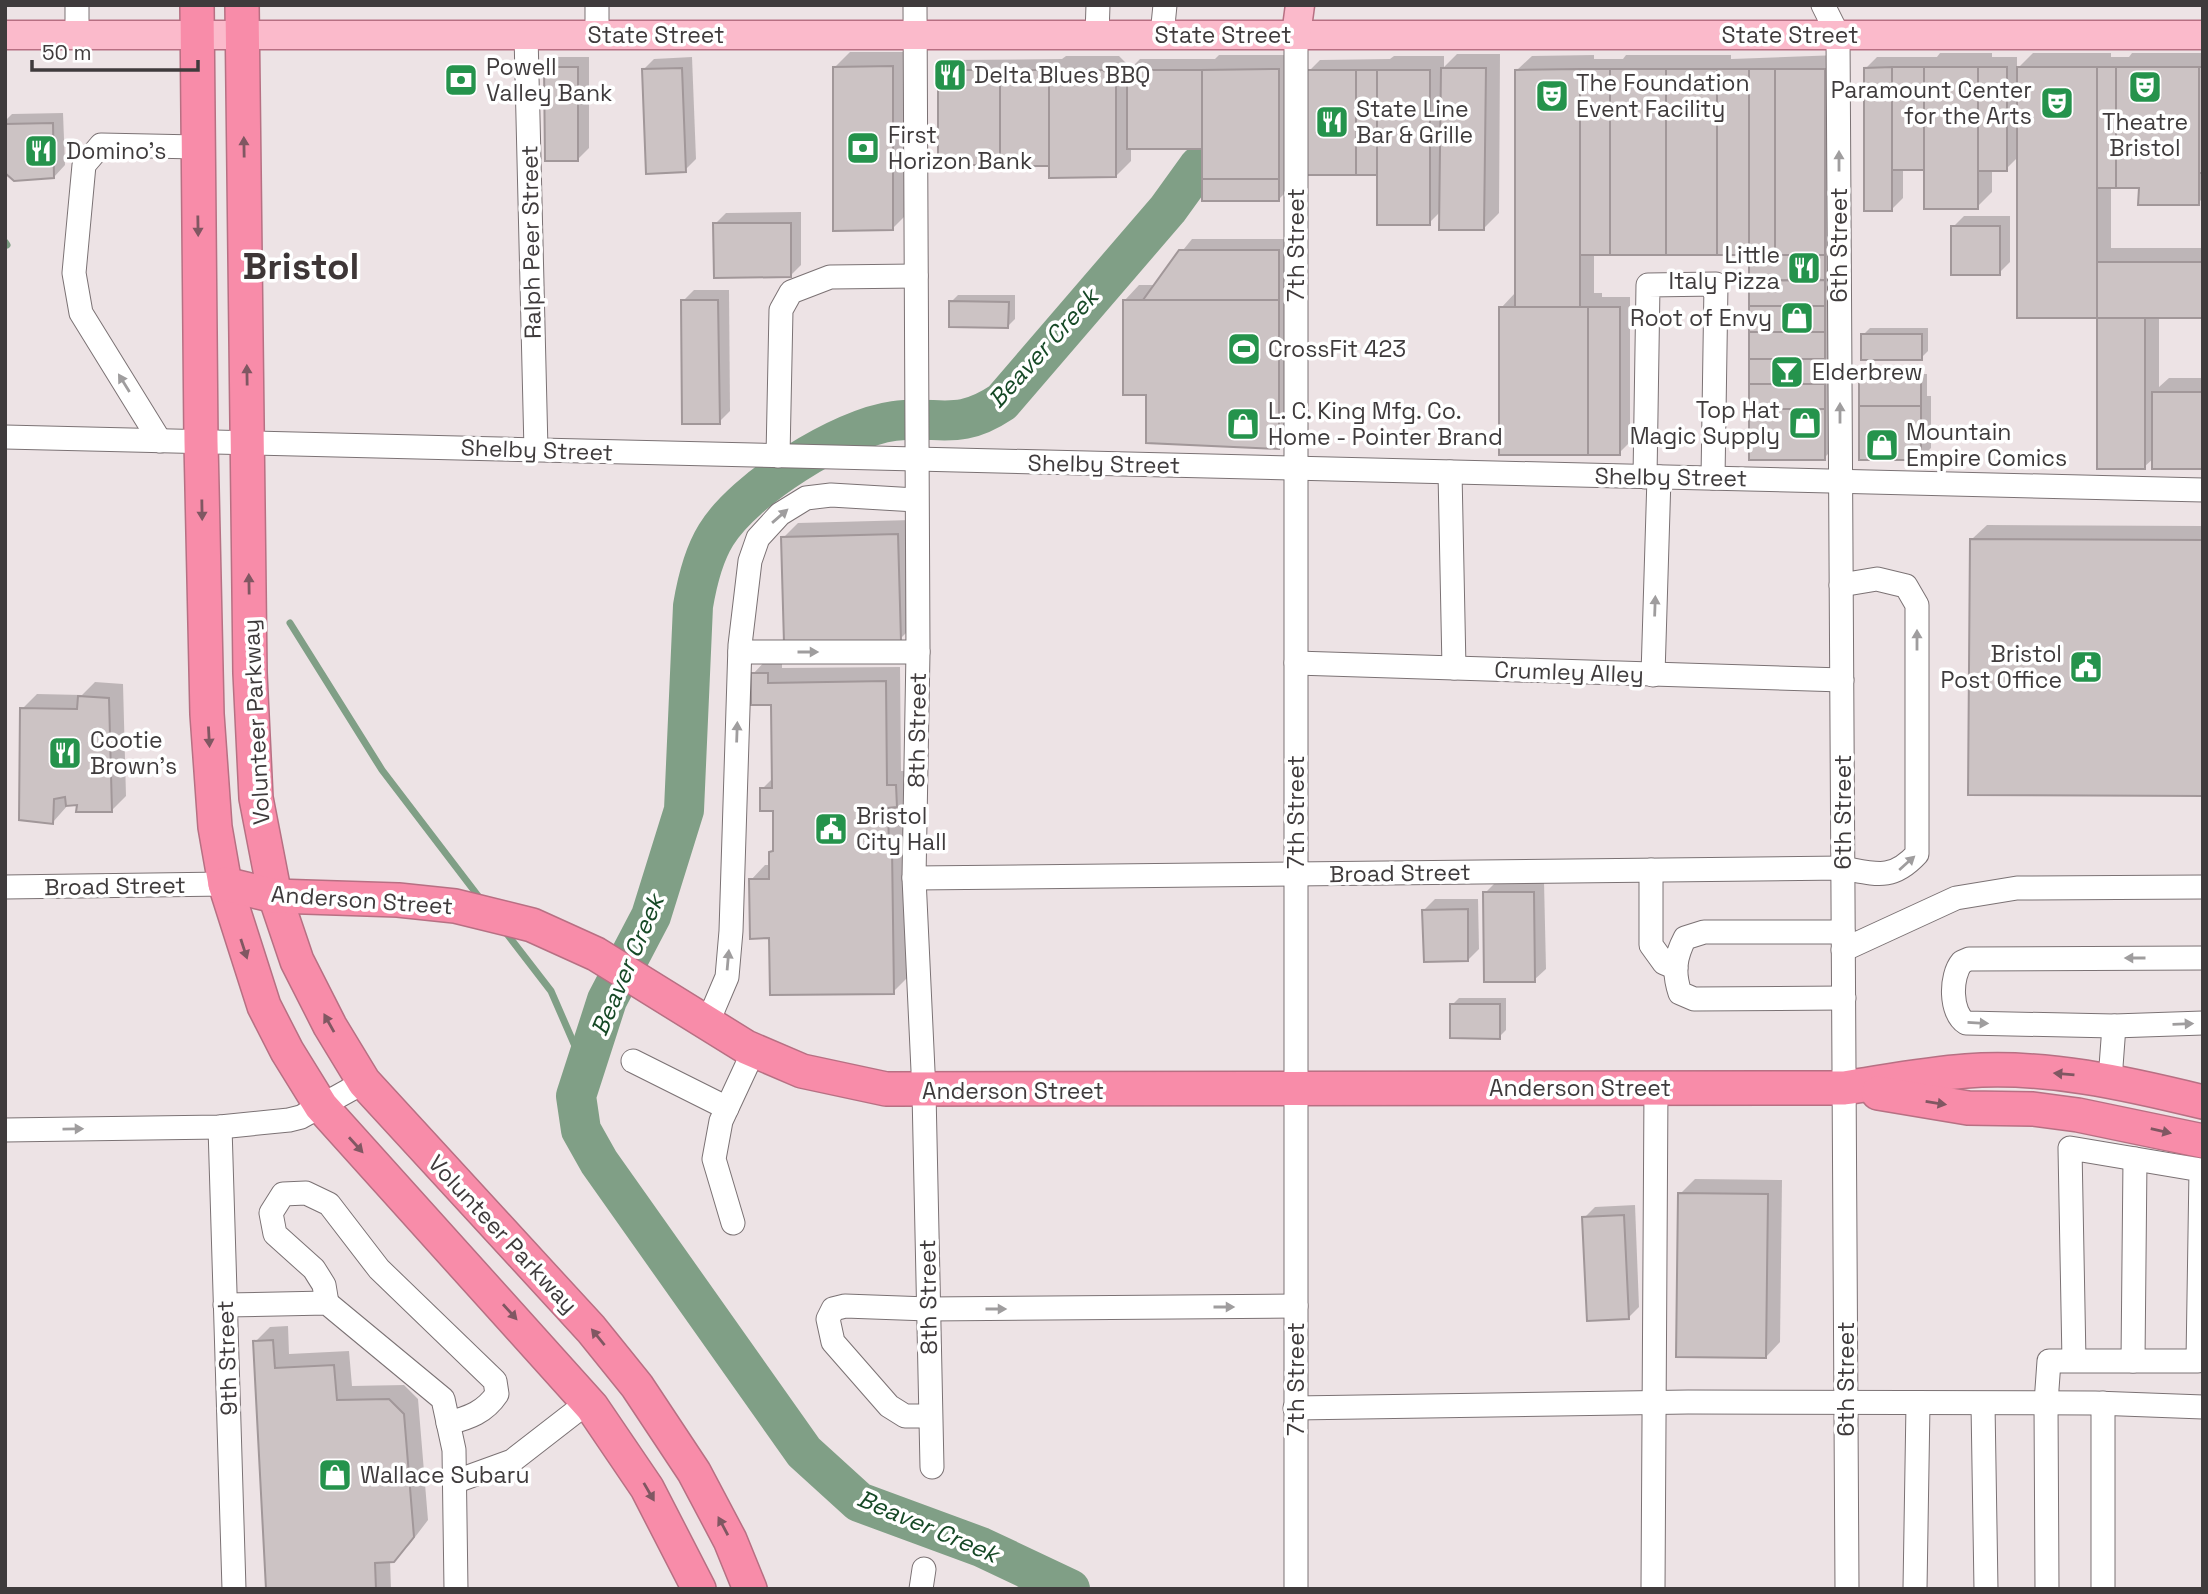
<svg xmlns="http://www.w3.org/2000/svg" width="2208" height="1594" font-family="'Space Grotesk',sans-serif">
<rect width="100%" height="100%" fill="#ede3e5"/>
<g fill="#0003">
<polygon points="850,52 907,52 907,214 892,229 835,67"/>
<polygon points="1940,53 1992,53 1992,57 2017,57 2017,69 2033,53 2111,53 2111,57 2129,57 2132,53 2203,53 2203,198 2198,203 2140,186 2111,186 2111,248 2203,248 2203,316 2159,316 2159,387 2169,378 2203,378 2203,467 2154,458 2144,467 2098,316 2018,157 2006,169 1992,169 1992,192 1977,207 1926,165 1903,168 1903,198 1892,209 1866,68 1877,57 1937,57"/>
<polygon points="1457,54 1500,54 1499,213 1484,228 1441,211 1429,223 1379,173 1309,71 1320,60 1390,59 1394,56 1444,56 1444,67"/>
<polygon points="1219,55 1293,55 1285,193 1278,200 1204,147 1131,147 1131,161 1116,176 1051,161 940,71 951,60 1062,59 1066,56 1119,56 1131,68 1140,59 1215,59"/>
<polygon points="1594,55 1594,59 1623,59 1626,55 1731,55 1731,59 1839,55 1835,447 1824,458 1751,253 1594,253 1594,293 1602,293 1602,297 1630,297 1630,442 1619,453 1501,308 1515,293 1517,70 1532,56"/>
<polygon points="557,57 589,57 589,148 578,159 546,68"/>
<polygon points="692,57 696,159 685,170 643,70 654,59"/>
<polygon points="63,113 65,165 54,177 5,171 5,121 12,114"/>
<polygon points="801,212 801,265 790,276 715,224 726,213"/>
<polygon points="1964,216 2010,216 2010,262 1999,273 1953,227"/>
<polygon points="1192,239 1289,239 1293,433 1278,448 1147,393 1125,300 1139,285 1155,285"/>
<polygon points="694,290 729,290 730,411 719,422 683,301"/>
<polygon points="958,295 1015,295 1015,319 1008,326 951,302"/>
<polygon points="1870,328 1928,328 1928,351 1921,358 1863,335"/>
<polygon points="1868,374 1927,374 1927,396 1931,396 1931,448 1920,459 1861,381"/>
<polygon points="912,520 915,624 900,639 783,538 798,523"/>
<polygon points="1987,525 2203,526 2203,794 1972,539"/>
<polygon points="767,659 782,659 782,668 900,667 901,771 911,771 911,791 903,799 903,834 907,834 908,977 893,992 771,937 751,880 765,865 771,865 771,852 775,848 774,809 762,789 774,777 773,703 753,674"/>
<polygon points="95,682 123,684 126,796 111,811 79,803 68,805 53,822 22,709 37,694 82,695"/>
<polygon points="1544,881 1546,969 1534,980 1485,893 1496,882"/>
<polygon points="1435,899 1478,899 1479,949 1468,960 1424,910"/>
<polygon points="1459,998 1506,998 1506,1030 1499,1037 1452,1005"/>
<polygon points="1695,1179 1782,1180 1780,1342 1766,1357 1680,1194"/>
<polygon points="1635,1205 1639,1307 1628,1318 1584,1218 1595,1207"/>
<polygon points="288,1326 289,1354 349,1351 352,1386 404,1385 418,1399 428,1520 409,1545 390,1560 391,1589 268,1589 255,1342 270,1327"/>
</g>
<g fill="none" stroke-linecap="round" stroke-linejoin="round">
<g stroke="#809f86" stroke-width="7">
<polyline points="5,242 7,245"/>
<polyline points="290,623 382,770 482,901"/>
<polyline points="504,930 551,991 585,1069"/>
</g>
<path stroke="#809f86" stroke-width="40" d="M 1070,1589 L 981,1547 L 859,1502 L 804,1452 L 599,1162 L 581,1130 L 576,1096 L 607,1000 L 651,916 L 684,810 L 693,606 C 697,582 703,556 716,535 C 744,489 841,428 894,421 C 940,415 957,432 1002,402 L 1168,209 L 1199,166"/>
</g>
<g fill="#ccc3c4" stroke="#a19799" stroke-width="2">
<polygon points="893,66 893,230 833,231 833,67"/>
<polygon points="544,67 578,67 578,161 545,161"/>
<polygon points="1892,67 1892,211 1864,211 1864,68"/>
<rect x="1892" y="67" width="32" height="103"/>
<rect x="1924" y="67" width="54" height="142"/>
<rect x="1978" y="67" width="29" height="104"/>
<rect x="2017" y="67" width="80" height="251"/>
<rect x="2097" y="67" width="19" height="121"/>
<polygon points="2116,67 2199,67 2199,205 2138,205 2139,188 2116,188"/>
<rect x="2199" y="67" width="4" height="106"/>
<polygon points="682,68 686,172 646,174 642,69"/>
<polygon points="1441,68 1486,68 1484,230 1439,230"/>
<polygon points="1279,69 1279,179 1202,179 1202,70"/>
<rect x="1580" y="69" width="30" height="186"/>
<polygon points="1580,69 1580,307 1515,307 1515,70"/>
<rect x="1610" y="69" width="56" height="186"/>
<rect x="1666" y="69" width="51" height="186"/>
<rect x="1717" y="69" width="32" height="186"/>
<rect x="1749" y="69" width="26" height="186"/>
<rect x="1775" y="69" width="50" height="186"/>
<rect x="938" y="70" width="62" height="95"/>
<rect x="1000" y="70" width="49" height="96"/>
<polygon points="1049,70 1103,70 1116,82 1116,177 1049,178"/>
<rect x="1127" y="70" width="75" height="79"/>
<rect x="1307" y="70" width="49" height="105"/>
<rect x="1356" y="70" width="21" height="105"/>
<rect x="1377" y="70" width="53" height="155"/>
<polygon points="53,123 54,178 14,181 5,173 5,124"/>
<rect x="1202" y="179" width="77" height="22"/>
<polygon points="713,223 791,223 791,277 714,278"/>
<rect x="1951" y="226" width="49" height="49"/>
<polygon points="1179,250 1279,250 1279,300 1143,300"/>
<polygon points="1749,255 1825,255 1825,280 1749,281"/>
<rect x="2097" y="262" width="106" height="56"/>
<polygon points="1825,280 1825,306 1749,306 1749,281"/>
<polygon points="681,300 718,300 720,424 682,424"/>
<polygon points="1123,300 1279,300 1279,449 1146,443 1146,395 1123,395"/>
<polygon points="949,301 1009,302 1008,328 949,327"/>
<rect x="1749" y="306" width="76" height="26"/>
<rect x="1499" y="307" width="89" height="148"/>
<rect x="1588" y="307" width="32" height="148"/>
<rect x="2097" y="318" width="48" height="151"/>
<rect x="1749" y="332" width="76" height="27"/>
<rect x="1861" y="334" width="61" height="26"/>
<rect x="1749" y="359" width="76" height="25"/>
<rect x="1859" y="380" width="62" height="26"/>
<rect x="1749" y="384" width="76" height="25"/>
<rect x="2152" y="392" width="51" height="77"/>
<rect x="1859" y="406" width="62" height="54"/>
<rect x="1749" y="409" width="76" height="51"/>
<polygon points="898,534 901,641 784,643 781,537"/>
<polygon points="1970,539 2203,540 2203,796 1968,795"/>
<polygon points="751,673 768,673 768,683 886,681 887,785 896,785 897,807 888,808 889,848 892,848 894,994 770,995 769,938 750,939 749,879 769,879 769,852 773,851 773,811 760,811 760,788 772,788 771,705 751,705"/>
<polygon points="78,696 109,698 112,812 76,812 77,805 66,806 65,797 54,799 53,824 19,820 20,708 77,709"/>
<polygon points="1483,892 1534,892 1535,982 1484,982"/>
<polygon points="1468,909 1468,961 1424,962 1422,910"/>
<polygon points="1450,1004 1500,1004 1500,1039 1450,1038"/>
<polygon points="1678,1193 1768,1194 1766,1358 1676,1357"/>
<polygon points="1624,1215 1629,1319 1587,1321 1582,1217"/>
<polygon points="273,1340 275,1368 334,1365 337,1400 389,1399 404,1414 414,1537 394,1562 375,1563 376,1589 266,1589 253,1341"/>
</g>
<g fill="none" stroke-linecap="round" stroke-linejoin="round">
<defs>
<g id="minor">
<polyline points="915,5 918,652 914,878 924,1092 932,1467"/>
<polyline points="1823,5 1838,35 1847,1589"/>
<polyline points="77,35 77,5"/>
<polyline points="526,35 536,450"/>
<polyline points="597,35 597,5"/>
<polyline points="1097,35 1098,5"/>
<polyline points="1162,35 1165,5"/>
<polyline points="5,437 2203,490"/>
<polyline points="160,441 81,313 74,273 84,165 101,145 197,147"/>
<polyline points="778,456 781,310 791,292 830,277 916,276"/>
<polyline points="1450,472 1454,668"/>
<polyline points="1645,477 1648,285 1716,284 1713,478"/>
<polyline points="740,652 918,652"/>
<polyline points="1296,663 1842,680"/>
<polyline points="1653,675 1659,477"/>
<polyline points="1651,870 1651,945 1664,963 1676,968"/>
<path d="M 914,878 L 1843,868 C 1876,874 1892,881 1917,854 L 1917,605 L 1906,586 L 1877,579 L 1841,585"/>
<polyline points="5,887 225,884"/>
<path d="M 1843,932 L 1704,932 L 1685,938 C 1675,957 1673,972 1680,993 L 1694,999 L 1844,998"/>
<polyline points="1843,950 1956,898 2017,888 2203,887"/>
<path d="M 2203,958 L 1969,959 L 1962,962 C 1950,976 1950,1013 1966,1023 L 2114,1026 L 2203,1023"/>
<polyline points="707,1024 727,977 731,931 740,645 750,561 758,538 780,514 806,498 831,495 916,500"/>
<polyline points="633,1061 727,1108"/>
<polyline points="2110,1080 2114,1026"/>
<polyline points="220,1127 234,1589"/>
<polyline points="5,1130 220,1127 289,1120 301,1117 364,1082"/>
<polyline points="733,1223 714,1159 721,1121 754,1050"/>
<path d="M 327,1303 L 324,1285 L 314,1269 L 275,1234 L 271,1213 L 283,1194 L 306,1193 L 329,1204 L 379,1269 L 495,1381 L 497,1394 C 485,1412 469,1418 448,1423"/>
<polyline points="225,1305 327,1303 443,1399 454,1450 456,1589"/>
<polyline points="2133,1361 2135,1159"/>
<polyline points="2103,1403 2103,1589"/>
<polyline points="1983,1404 1986,1589"/>
<polyline points="1295,1408 1688,1402 2095,1403 2203,1407"/>
<polyline points="930,1416 905,1416 889,1406 833,1342 828,1319 833,1309 845,1306 928,1309 1296,1306"/>
<polyline points="454,1482 512,1461 588,1402"/>
<polyline points="921,1589 924,1569"/>
<polyline points="1296,1589 1296,35"/>
<polyline points="1653,1589 1656,1087"/>
<polyline points="1915,1589 1918,1404"/>
<polyline points="2047,1589 2046,1403 2049,1361 2198,1361 2201,1170 2070,1148 2074,1361"/>
</g>
<g id="major">
<polyline points="5,35 2203,35"/>
<polyline points="1296,35 1300,5"/>
</g>
<g id="highway">
<polyline points="197,5 201,442 207,714 215,827 225,884 264,1006 287,1051 321,1106 592,1407 647,1488 699,1589"/>
<polyline points="242,5 250,673 256,798 275,896 297,961 330,1026 364,1082 591,1329 637,1386 694,1472 730,1540 750,1589"/>
<path d="M 225,884 L 275,896 L 398,900 L 455,906 L 532,925 L 596,954 L 746,1047 L 802,1071 L 886,1089 L 1844,1088 C 1884,1082 1925,1074 1966,1071 C 2046,1065 2125,1083 2203,1102"/>
<polyline points="1878,1093 1968,1108 2033,1109 2078,1115 2203,1141"/>
</g>
</defs>
<use href="#minor" stroke="#7b7274" stroke-width="25"/>
<use href="#major" stroke="#b77083" stroke-width="31"/>
<use href="#highway" stroke="#b77083" stroke-width="36"/>
<use href="#minor" stroke="#fff" stroke-width="23"/>
<use href="#major" stroke="#fbbacb" stroke-width="28"/>
<use href="#highway" stroke="#f88ca9" stroke-width="33"/>
</g>
<defs><path id="oneway-solid" d="M-6-.8H1V-3.2L6.5 0L1 3.2V.8H-6Z" transform="scale(1.75)"/></defs>
<g fill="#805762">
<use href="#oneway-solid" transform="translate(244 147) rotate(-91)"/>
<use href="#oneway-solid" transform="translate(198 226) rotate(89)"/>
<use href="#oneway-solid" transform="translate(247 375) rotate(-91)"/>
<use href="#oneway-solid" transform="translate(202 510) rotate(89)"/>
<use href="#oneway-solid" transform="translate(249 584) rotate(-91)"/>
<use href="#oneway-solid" transform="translate(209 737) rotate(87)"/>
<use href="#oneway-solid" transform="translate(244 949) rotate(72)"/>
<use href="#oneway-solid" transform="translate(329 1023) rotate(-119)"/>
<use href="#oneway-solid" transform="translate(2064 1074) rotate(-175)"/>
<use href="#oneway-solid" transform="translate(1936 1103) rotate(9)"/>
<use href="#oneway-solid" transform="translate(2161 1131) rotate(13)"/>
<use href="#oneway-solid" transform="translate(356 1145) rotate(48)"/>
<use href="#oneway-solid" transform="translate(510 1312) rotate(48)"/>
<use href="#oneway-solid" transform="translate(598 1337) rotate(-129)"/>
<use href="#oneway-solid" transform="translate(649 1492) rotate(60)"/>
<use href="#oneway-solid" transform="translate(723 1526) rotate(-118)"/>
</g>
<g fill="#9f9d9e">
<use href="#oneway-solid" transform="translate(1839 161) rotate(-90)"/>
<use href="#oneway-solid" transform="translate(124 383) rotate(-122)"/>
<use href="#oneway-solid" transform="translate(1840 413) rotate(-90)"/>
<use href="#oneway-solid" transform="translate(780 516) rotate(-41)"/>
<use href="#oneway-solid" transform="translate(1655 606) rotate(-88)"/>
<use href="#oneway-solid" transform="translate(1917 640) rotate(-90)"/>
<use href="#oneway-solid" transform="translate(808 652)"/>
<use href="#oneway-solid" transform="translate(737 732) rotate(-88)"/>
<use href="#oneway-solid" transform="translate(1907 863) rotate(-42)"/>
<use href="#oneway-solid" transform="translate(2135 958) rotate(180)"/>
<use href="#oneway-solid" transform="translate(728 960) rotate(-85)"/>
<use href="#oneway-solid" transform="translate(1978 1023) rotate(3)"/>
<use href="#oneway-solid" transform="translate(2183 1024) rotate(-2)"/>
<use href="#oneway-solid" transform="translate(73 1129) rotate(-1)"/>
<use href="#oneway-solid" transform="translate(1224 1307)"/>
<use href="#oneway-solid" transform="translate(996 1309)"/>
</g>
<defs>
<symbol id="restaurant-square" viewBox="-11 -11 22 22"><rect x="-9" y="-9" width="18" height="18" rx="4" fill="#25934c" stroke="#fff"/><path d="M-5-6h1v4h1v-4h1v4h1v-4h1v5L-1.5 .5V6h-2V.5L-5-1ZM5-6V6H3V1.5H1.5Q1.5-4 5-6Z" fill="#fff"/></symbol>
<symbol id="bank-square" viewBox="-11 -11 22 22"><rect x="-9" y="-9" width="18" height="18" rx="4" fill="#25934c" stroke="#fff"/><path d="M-6-4H6V4H-6ZM0-2.3a2.3 2.3 0 1 0 0 4.6a2.3 2.3 0 1 0 0-4.6Z" fill="#fff"/></symbol>
<symbol id="theatre-square" viewBox="-11 -11 22 22"><rect x="-9" y="-9" width="18" height="18" rx="4" fill="#25934c" stroke="#fff"/><path d="M-5-5.5Q0-4 5-5.5V0Q5 5 0 6Q-5 5-5 0ZM-3.3-2.5H-1v1.5H-3.3ZM1-2.5H3.3v1.5H1ZM-2.8 1Q0 5.5 2.8 1Z" fill="#fff"/></symbol>
<symbol id="shop-square" viewBox="-11 -11 22 22"><rect x="-9" y="-9" width="18" height="18" rx="4" fill="#25934c" stroke="#fff"/><path d="M-5-2.5h2.3a2.7 3.5 0 0 1 5.4 0H5L5.5 6h-11ZM-1.5-2.5h3a1.5 2.3 0 0 0-3 0Z" fill="#fff"/></symbol>
<symbol id="stadium-square" viewBox="-11 -11 22 22"><rect x="-9" y="-9" width="18" height="18" rx="4" fill="#25934c" stroke="#fff"/><path d="M0-5a6.5 5 0 1 0 0 10a6.5 5 0 1 0 0-10ZM-3.5-1.8h7v3.6h-7Z" fill="#fff"/></symbol>
<symbol id="bar-square" viewBox="-11 -11 22 22"><rect x="-9" y="-9" width="18" height="18" rx="4" fill="#25934c" stroke="#fff"/><path d="M-6-5H6L.8 .8V4.5H3.5V6h-7V4.5H-.8V.8Z" fill="#fff"/></symbol>
<symbol id="civic-square" viewBox="-11 -11 22 22"><rect x="-9" y="-9" width="18" height="18" rx="4" fill="#25934c" stroke="#fff"/><path d="M-.6-6.5H3V-4.5H.6V-3L4-1V1h2V6H-6V1h2V-1L-.6-3ZM-1.2 2.5V6h2.4V2.5Z" fill="#fff"/></symbol>
</defs>
<g fill-rule="evenodd">
<use href="#restaurant-square" x="931" y="56" width="38" height="38"/>
<use href="#bank-square" x="442" y="61" width="38" height="38"/>
<use href="#theatre-square" x="2126" y="68" width="38" height="38"/>
<use href="#theatre-square" x="1533" y="77" width="38" height="38"/>
<use href="#theatre-square" x="2038" y="84" width="38" height="38"/>
<use href="#restaurant-square" x="1313" y="103" width="38" height="38"/>
<use href="#bank-square" x="844" y="129" width="38" height="38"/>
<use href="#restaurant-square" x="22" y="132" width="38" height="38"/>
<use href="#restaurant-square" x="1785" y="249" width="38" height="38"/>
<use href="#shop-square" x="1778" y="299" width="38" height="38"/>
<use href="#stadium-square" x="1225" y="330" width="38" height="38"/>
<use href="#bar-square" x="1768" y="353" width="38" height="38"/>
<use href="#shop-square" x="1786" y="404" width="38" height="38"/>
<use href="#shop-square" x="1224" y="405" width="38" height="38"/>
<use href="#shop-square" x="1863" y="426" width="38" height="38"/>
<use href="#civic-square" x="2067" y="648" width="38" height="38"/>
<use href="#restaurant-square" x="46" y="734" width="38" height="38"/>
<use href="#civic-square" x="812" y="810" width="38" height="38"/>
<use href="#shop-square" x="316" y="1456" width="38" height="38"/>
</g>
<g text-anchor="middle" dominant-baseline="central" stroke-width="7" stroke-linejoin="round" paint-order="stroke">
<g font-size="23" fill="#3f3b3c" stroke="#fff">
<text x="656" y="35">State Street</text>
<text x="1223" y="35">State Street</text>
<text x="1790" y="35">State Street</text>
<text transform="translate(531 242) rotate(-91)">Ralph Peer Street</text>
<text transform="translate(1296 245) rotate(-90)">7th Street</text>
<text transform="translate(1839 245) rotate(-90)">6th Street</text>
<text transform="translate(537 450) rotate(2)">Shelby Street</text>
<text transform="translate(1104 464) rotate(1)">Shelby Street</text>
<text transform="translate(1671 477) rotate(1)">Shelby Street</text>
<text transform="translate(1569 672) rotate(2)">Crumley Alley</text>
<text transform="translate(256 722) rotate(-93)">Volunteer Parkway</text>
<text transform="translate(917 730) rotate(-89)">8th Street</text>
<text transform="translate(1296 812) rotate(-90)">7th Street</text>
<text transform="translate(1843 812) rotate(-90)">6th Street</text>
<text transform="translate(1400 873) rotate(-1)">Broad Street</text>
<text transform="translate(115 886) rotate(-1)">Broad Street</text>
<text transform="translate(362 900) rotate(4)">Anderson Street</text>
<text x="1580" y="1088">Anderson Street</text>
<text x="1013" y="1091">Anderson Street</text>
<text transform="translate(503 1234) rotate(47)">Volunteer Parkway</text>
<text transform="translate(928 1297) rotate(-91)">8th Street</text>
<text transform="translate(227 1358) rotate(-92)">9th Street</text>
<text transform="translate(1296 1379) rotate(-90)">7th Street</text>
<text transform="translate(1846 1379) rotate(-90)">6th Street</text>
</g>
<g font-size="23" fill="#3f3b3c" stroke="#fff" text-anchor="start">
<text x="486" y="67">Powell<tspan x="486" dy="26">Valley Bank</tspan></text>
<text x="974" y="75">Delta Blues BBQ</text>
<text x="1576" y="83">The Foundation<tspan x="1576" dy="26">Event Facility</tspan></text>
<text x="2032" y="90" text-anchor="end">Paramount Center<tspan x="2032" dy="26">for the Arts</tspan></text>
<text x="1356" y="109">State Line<tspan x="1356" dy="26">Bar &amp; Grille</tspan></text>
<text x="2145" y="122" text-anchor="middle">Theatre<tspan x="2145" dy="26">Bristol</tspan></text>
<text x="888" y="135">First<tspan x="888" dy="26">Horizon Bank</tspan></text>
<text x="66" y="151">Domino's</text>
<text x="1780" y="255" text-anchor="end">Little<tspan x="1780" dy="26">Italy Pizza</tspan></text>
<text x="1772" y="318" text-anchor="end">Root of Envy</text>
<text x="1268" y="349">CrossFit 423</text>
<text x="1812" y="372">Elderbrew</text>
<text x="1780" y="410" text-anchor="end">Top Hat<tspan x="1780" dy="26">Magic Supply</tspan></text>
<text x="1268" y="411">L. C. King Mfg. Co.<tspan x="1268" dy="26">Home - Pointer Brand</tspan></text>
<text x="1906" y="432">Mountain<tspan x="1906" dy="26">Empire Comics</tspan></text>
<text x="2062" y="654" text-anchor="end">Bristol<tspan x="2062" dy="26">Post Office</tspan></text>
<text x="90" y="740">Cootie<tspan x="90" dy="26">Brown's</tspan></text>
<text x="856" y="816">Bristol<tspan x="856" dy="26">City Hall</tspan></text>
<text x="360" y="1475">Wallace Subaru</text>
</g>
<g font-size="24" font-style="italic" fill="#164926" stroke="#fff">
<text transform="translate(1043 348) rotate(-48)">Beaver Creek</text>
<text transform="translate(627 965) rotate(-67)">Beaver Creek</text>
<text transform="translate(928 1526) rotate(23)">Beaver Creek</text>
</g>
<g font-size="37" font-weight="bold" fill="#3e3637" stroke="#fff">
<text x="301" y="266">Bristol</text>
</g>
</g>
<rect width="2208" height="1594" fill="none" stroke="#3f3b3c" stroke-width="14"/>
<path d="M32 60v10h166v-10" fill="none" stroke="#3f3b3c" stroke-width="3.5"/>
<text x="42" y="60" font-size="21" fill="#3f3b3c" stroke="#ffffff" stroke-width="5" paint-order="stroke">50 m</text>
</svg>
